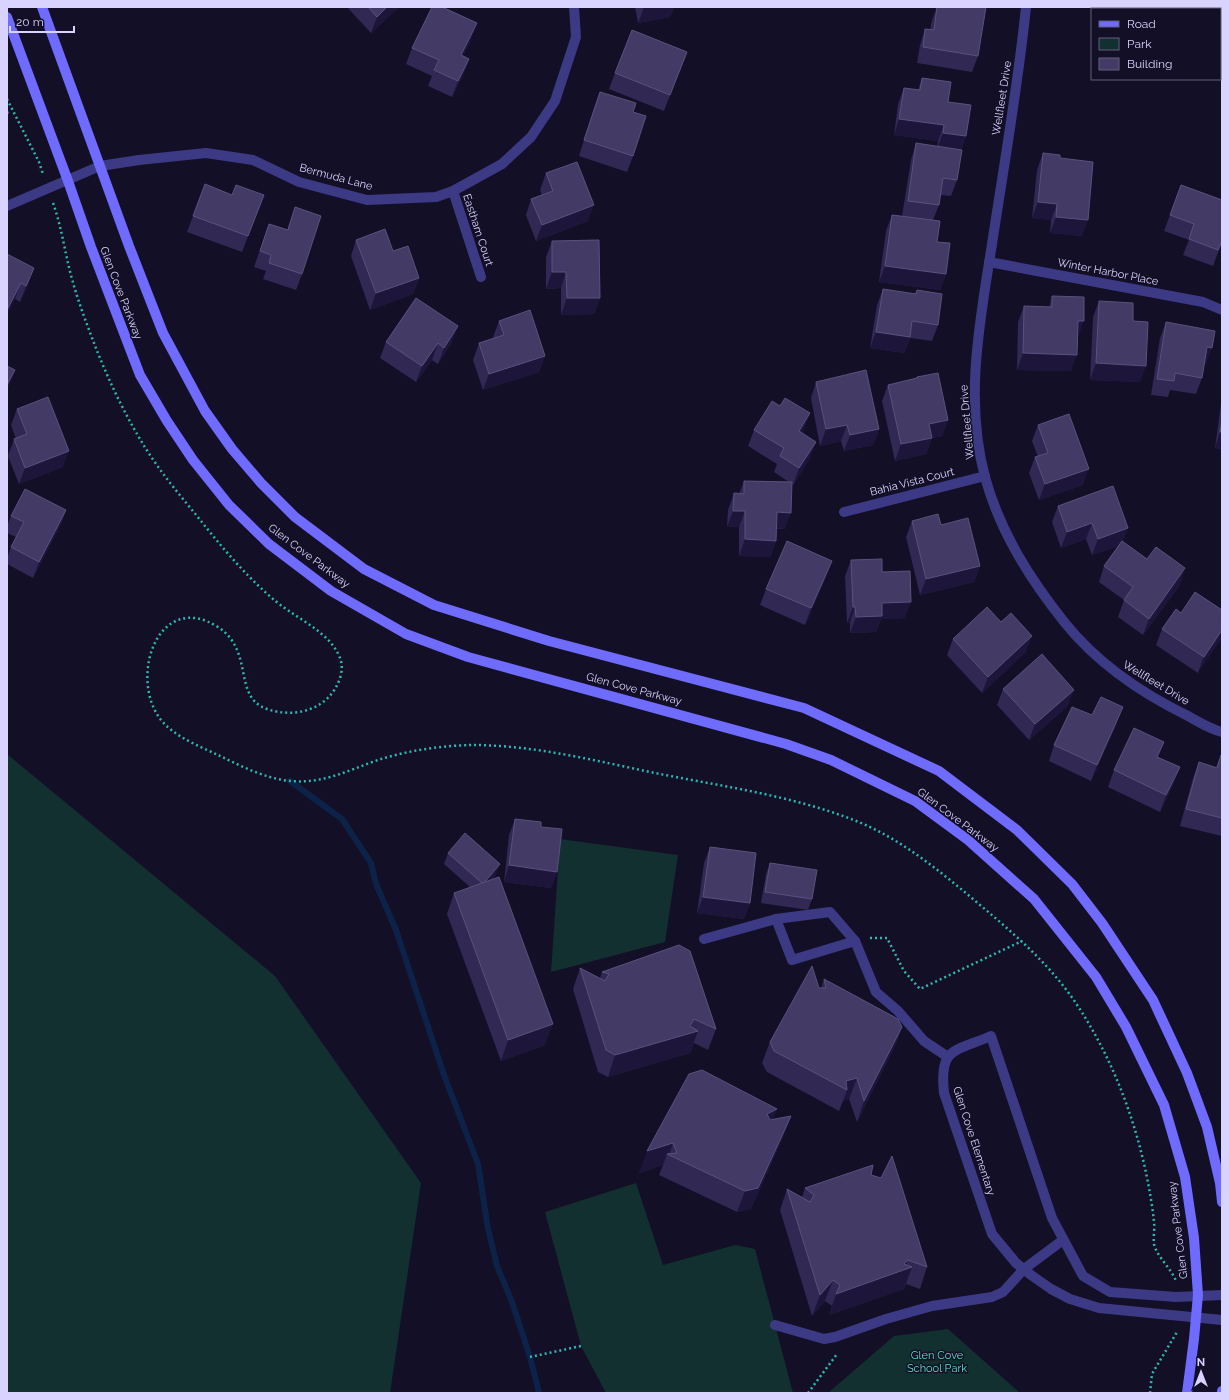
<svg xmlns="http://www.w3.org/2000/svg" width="1229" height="1400" font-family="Raleway,sans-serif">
<rect width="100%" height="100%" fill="#130f26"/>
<g fill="#12302f">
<polygon points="7,754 275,976 421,1183 390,1393 7,1393"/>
<polygon points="560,839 678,855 665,942 551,972"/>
<polygon points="636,1183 663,1265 735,1245 755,1249 793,1393 606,1393 581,1346 545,1212"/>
<polygon points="948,1329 1020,1393 828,1393 894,1336"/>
</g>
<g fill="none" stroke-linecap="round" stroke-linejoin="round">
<polyline stroke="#0c2248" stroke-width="6" points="290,781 342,819 371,863 376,884 396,930 444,1075 478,1164 488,1229 497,1266 512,1302 530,1357 539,1393"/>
<g stroke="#2fb8b0" stroke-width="2.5" stroke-dasharray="2 3" stroke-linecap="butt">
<polyline points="7,99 39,162 43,174"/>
<path d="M 53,203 C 62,228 65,254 72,279 C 78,301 86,322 94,343 C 107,377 124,413 143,444 C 158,469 178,493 197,516 C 220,545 244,574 273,599 C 290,614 322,629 334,647 C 341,657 344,666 340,678 C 330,709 296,719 267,709 C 232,697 255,651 218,627 C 158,589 128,678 161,720 C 175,737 199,746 218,755 C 241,766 266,779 291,781 C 323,784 349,770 378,760 C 409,750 445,745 477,745 C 537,746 597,761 655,773 C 720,786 789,795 851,819 C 897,836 936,868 973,899 C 1013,933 1053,966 1081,1011 C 1115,1064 1138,1127 1149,1188 C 1151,1199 1153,1211 1154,1222 C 1155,1229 1153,1237 1154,1244 C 1157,1257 1171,1268 1176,1281"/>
<polyline points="870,938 887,938 904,971 920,989 1022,941"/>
<polyline points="530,1357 581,1346"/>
<polyline points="808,1393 837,1354"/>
<polyline points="1150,1393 1152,1374 1177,1332"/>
</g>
<g stroke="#3d3a85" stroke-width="10">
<polyline points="776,919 792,960 855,941"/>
<polyline points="704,939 776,919 830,912 855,941 876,992 898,1011 924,1041 948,1057"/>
<path d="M 1222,1295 L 1176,1297 L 1110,1292 L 1083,1276 L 1052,1218 L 991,1036 C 954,1052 939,1047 944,1093 L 992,1234 L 1016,1263 L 1031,1275 L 1051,1289 L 1070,1299 L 1099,1308 L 1222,1320"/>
<polyline points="775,1325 824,1339 835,1337 886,1319 932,1306 992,1297 1003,1292 1024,1269 1063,1240"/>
</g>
<g stroke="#3d3a85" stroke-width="10">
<path d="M 1026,7 C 1018,86 1004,165 992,244 C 980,321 964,399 985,477 C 1000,532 1030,579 1065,623 C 1098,664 1141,693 1188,716 C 1199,722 1210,729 1222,732"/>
<polyline points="453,191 481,277"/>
<polyline points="7,206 100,166 139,160 206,153 253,160 299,182 367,200 436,197 453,191 502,164 531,137 555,101 576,37 574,7"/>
<polyline points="989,262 1203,302 1222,310"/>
<polyline points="844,512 985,476"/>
</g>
<g stroke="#6f6bff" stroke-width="10">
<polyline points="42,7 129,246 163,333 205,411 232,449 261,483 295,517 364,569 434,605 549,641 804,708 939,771 1017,830 1072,884 1102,923 1153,1000 1187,1073 1207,1127 1220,1183 1222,1202"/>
<polyline points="7,17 68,181 91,247 140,375 167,421 193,460 229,505 269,544 331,591 406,634 468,657 786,744 831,760 915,801 968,840 1034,899 1096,977 1126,1027 1164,1105 1185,1177 1194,1238 1198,1295 1194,1339 1187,1393"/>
<polyline points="1222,1393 1222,1391"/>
</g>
</g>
<g fill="#312854">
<polygon points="347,7 399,7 371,33"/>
<polygon points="635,7 674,7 670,17 638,23"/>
<polygon points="937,7 960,8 960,7 986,7 978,56 972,72 917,63 920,45 925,29 930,29 932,20"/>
<polygon points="471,40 463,56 469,59 463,75 452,97 428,86 432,76 406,64 412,48"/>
<polygon points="687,52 664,111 609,89 615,73"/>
<polygon points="922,78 948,102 966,136 961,150 957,180 951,196 940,195 939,205 933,220 937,242 946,274 940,290 879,282 886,231 892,215 902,216 911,160 916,143 937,147 938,141 894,135 898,104 904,88 918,90"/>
<polygon points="600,92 633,112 633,156 627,172 579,156 594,108"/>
<polygon points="1043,153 1060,158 1082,236 1050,233 1051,220 1032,218 1037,170"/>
<polygon points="546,173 588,221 536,241 526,215 531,199 542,195 540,190"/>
<polygon points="205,184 232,195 264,195 242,252 187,232"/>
<polygon points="1181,185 1222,242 1213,266 1183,255 1189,240 1164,231"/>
<polygon points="295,207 302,274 296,290 263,279 266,271 254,267 269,224 287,230"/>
<polygon points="356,240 393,251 419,278 413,294 370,310 351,256"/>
<polygon points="552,241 600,298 594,314 561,315 561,288 546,289 546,257"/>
<polygon points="7,254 34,268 28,285 20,302 15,299"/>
<polygon points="883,289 915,294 917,290 938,325 932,341 910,338 904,353 870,348 877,305"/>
<polygon points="1052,296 1078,337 1071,371 1017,370 1018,322 1024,306 1049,307"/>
<polygon points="1099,301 1133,321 1140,382 1090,380 1093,317"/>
<polygon points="499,321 545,356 539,372 483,390 473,360 479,343 494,338 493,337"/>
<polygon points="1166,322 1206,364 1204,364 1202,378 1196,394 1170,390 1168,397 1151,395 1160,338"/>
<polygon points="386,342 452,342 438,364 432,360 416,382 380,358"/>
<polygon points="917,377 948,420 942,436 932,438 926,454 895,461 882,401 888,385 916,379"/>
<polygon points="816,382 879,429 873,445 844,451 841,441 820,446 811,398"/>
<polygon points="1222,396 1222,449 1215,448"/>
<polygon points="17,409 63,467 19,484 8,456 14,439 16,439 11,425"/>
<polygon points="1038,425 1083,485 1039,500 1029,473 1035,457 1038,457 1032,441"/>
<polygon points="804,429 802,433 810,458 793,485 792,483 785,529 776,529 776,541 770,557 739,556 739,527 727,527 728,510 734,493 739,494 744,481 789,482 774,472 777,464 748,446 754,430"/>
<polygon points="1113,486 1123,542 1180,585 1143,635 1118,617 1124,600 1099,582 1104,566 1119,546 1092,555 1086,539 1061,548 1052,522 1058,506"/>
<polygon points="66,510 60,526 33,578 7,564 7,558 11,547 16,537 7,533 7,526 11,516"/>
<polygon points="912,521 941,525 980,566 974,582 920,595 906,537"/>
<polygon points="851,560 882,572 905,618 881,619 876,632 850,633 850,623 847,623 845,576"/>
<polygon points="826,577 805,625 760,605 766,589"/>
<polygon points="1222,610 1198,673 1156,645 1162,629 1181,613"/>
<polygon points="953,639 1026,652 982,693 947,655"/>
<polygon points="1003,689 1068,706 1029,740 997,705"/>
<polygon points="1092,715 1117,723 1091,781 1049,761 1054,745"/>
<polygon points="1221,755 1222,756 1222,836 1180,826 1193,778 1199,762 1216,767"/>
<polygon points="1159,757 1174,783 1160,812 1108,787 1114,770"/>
<polygon points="515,819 541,827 557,872 551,888 504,882 509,835"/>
<polygon points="710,847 750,903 744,919 697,913 704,863"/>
<polygon points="448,853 496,874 492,880 545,1045 501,1061 447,914 454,893 471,888 444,864"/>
<polygon points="770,863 812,899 808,910 761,903 766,874"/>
<polygon points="679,945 716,1029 708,1050 694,1043 690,1053 608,1077 598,1072 573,989 580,968 600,978 602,972"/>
<polygon points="824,979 902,1027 894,1048 857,1122 849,1099 843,1101 839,1111 767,1072 762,1063 770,1042 819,988 821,988"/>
<polygon points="689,1074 773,1119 791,1116 783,1137 751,1209 737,1212 659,1175 663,1165 639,1173"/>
<polygon points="871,1175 927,1267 920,1289 906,1284 904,1289 829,1315 832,1306 825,1301 812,1316 780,1210 787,1189 802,1197 805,1188"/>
</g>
<g fill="#1d163a">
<polygon points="387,7 399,7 371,33 377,17"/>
<polygon points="644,7 674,7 670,17 638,23"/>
<polygon points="477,23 471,40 456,71 461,55"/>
<polygon points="687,52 681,68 664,111 670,95"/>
<polygon points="469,59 463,75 452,97 458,81"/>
<polygon points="899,119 944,125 938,141 894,135"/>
<polygon points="943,133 966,136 960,152 937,149"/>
<polygon points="1038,202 1057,204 1051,220 1032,218"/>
<polygon points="594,205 588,221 536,241 542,225"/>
<polygon points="1056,217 1088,220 1082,236 1050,233"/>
<polygon points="885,266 946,274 940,290 879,282"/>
<polygon points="34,268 28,285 20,302 26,286"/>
<polygon points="552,272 566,272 561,288 546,289"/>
<polygon points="419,278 413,294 370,310 376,293"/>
<polygon points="21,283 15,299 7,315 7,310"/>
<polygon points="567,298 600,298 594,314 561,315"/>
<polygon points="1078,321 1084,321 1078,337 1072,337"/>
<polygon points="458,326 452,342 438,364 444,348"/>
<polygon points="876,332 910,337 904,353 870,348"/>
<polygon points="438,343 432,360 416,382 422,366"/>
<polygon points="1207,347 1212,348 1206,364 1201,364"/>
<polygon points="1023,353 1077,355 1071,371 1017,370"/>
<polygon points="545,356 539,372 483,390 489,374"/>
<polygon points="1096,363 1146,366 1140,382 1090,380"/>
<polygon points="15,370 9,386 7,390 7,385"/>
<polygon points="810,413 804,429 793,447 799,431"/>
<polygon points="948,420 942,436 932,438 926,454 895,461 901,444 929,424"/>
<polygon points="847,425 841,441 820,446 826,429"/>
<polygon points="879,429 873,445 844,451 850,435"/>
<polygon points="1220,432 1222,432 1222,449 1215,448"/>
<polygon points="816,442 810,458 793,485 799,468"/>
<polygon points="69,451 63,467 19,484 25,468"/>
<polygon points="1089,469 1083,485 1039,500 1045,484"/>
<polygon points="66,510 60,526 33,578 39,562"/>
<polygon points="733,511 745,511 739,527 727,527"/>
<polygon points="777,512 791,513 785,529 771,528"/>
<polygon points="1092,523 1086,539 1061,548 1067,532"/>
<polygon points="1128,528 1122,545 1092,555 1098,539"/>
<polygon points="745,539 776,541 770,557 739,556"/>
<polygon points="832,561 826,577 805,625 811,608"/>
<polygon points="980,566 974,582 920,595 926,579"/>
<polygon points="1185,568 1180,585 1143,635 1149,619"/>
<polygon points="911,602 905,618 881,619 876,632 850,633 856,617 882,603"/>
<polygon points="853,607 855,607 850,623 847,623"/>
<polygon points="1222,630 1222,638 1198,673 1204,657"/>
<polygon points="1032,636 1026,652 982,693 988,677"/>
<polygon points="1074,690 1068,706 1029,740 1035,724"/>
<polygon points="1123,707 1117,723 1091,781 1097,765"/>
<polygon points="1164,742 1158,758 1157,757"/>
<polygon points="1180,767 1174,783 1160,812 1166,795"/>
<polygon points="500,864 496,874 479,895 483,884"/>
<polygon points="509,865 557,872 551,888 504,882"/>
<polygon points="703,897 750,903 744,919 697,913"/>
<polygon points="694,1019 688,1034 698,1031 690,1053 608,1077 615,1055 690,1026"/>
<polygon points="553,1024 545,1045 501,1061 508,1040"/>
<polygon points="902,1027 894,1048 857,1122 864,1101"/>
<polygon points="857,1078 849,1099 843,1101 847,1090 846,1081"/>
<polygon points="777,1109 769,1130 767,1114"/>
<polygon points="791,1116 783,1137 751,1209 737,1212 745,1191"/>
<polygon points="673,1143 669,1155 667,1154 663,1165 639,1173 647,1151"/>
<polygon points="908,1260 904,1270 912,1267 904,1289 829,1315 836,1294 904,1264"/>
<polygon points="833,1280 825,1301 812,1316 820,1295"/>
</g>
<g fill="#433a66" stroke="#5a527e">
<polygon points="368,7 387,7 377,17"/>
<polygon points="432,7 442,7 477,23 461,55 469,59 458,81 434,70 439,60 412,48"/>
<polygon points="937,7 956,7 961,8 961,7 986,7 978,56 923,47 925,29 934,30"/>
<polygon points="632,30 687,52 670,95 615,73"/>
<polygon points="922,78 951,82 948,102 971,105 966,136 943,133 944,125 899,119 904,88 920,90"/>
<polygon points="600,92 636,103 633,112 646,116 633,156 584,140"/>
<polygon points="7,110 9,113 7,114"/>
<polygon points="916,143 962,150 957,180 943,178 939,205 908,201"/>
<polygon points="1043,153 1060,155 1060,158 1093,162 1088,220 1056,217 1057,204 1038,202"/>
<polygon points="577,162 594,205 542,225 531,199 553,191 546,173"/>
<polygon points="205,184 232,195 236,185 264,195 248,236 193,216"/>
<polygon points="1181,185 1222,200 1222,241 1218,250 1189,239 1194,224 1170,215"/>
<polygon points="295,207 321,216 302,274 269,263 271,255 260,251 269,224 288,230"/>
<polygon points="892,215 940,221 937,242 950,243 946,274 885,266"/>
<polygon points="385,229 393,251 408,246 419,278 376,293 356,240"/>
<polygon points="599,240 600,298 567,298 566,272 552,272 552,241"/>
<polygon points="7,254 34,268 26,286 21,283 7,310"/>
<polygon points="883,289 916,294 917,290 942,294 938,325 912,321 910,337 876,332"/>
<polygon points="1052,296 1084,297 1084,321 1078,321 1077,355 1023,353 1024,306 1052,307"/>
<polygon points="416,298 458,326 444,348 438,343 422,366 386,342"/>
<polygon points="1099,301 1133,303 1133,321 1148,322 1146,366 1096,363"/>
<polygon points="530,310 545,356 489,374 479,343 504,335 499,321"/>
<polygon points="1166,322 1215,331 1212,348 1207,347 1202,378 1175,373 1174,381 1157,379"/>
<polygon points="7,366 15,370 7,385"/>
<polygon points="866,370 879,429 850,435 847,425 826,429 816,382"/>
<polygon points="938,373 948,420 929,424 932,438 901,444 888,385 917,378 917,377"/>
<polygon points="48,397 69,451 25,468 14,439 27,434 17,409"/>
<polygon points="785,398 810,413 799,431 816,442 799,468 780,456 784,448 754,430 772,401 780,406"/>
<polygon points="1069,414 1089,469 1045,484 1035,457 1048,453 1038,425"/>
<polygon points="1222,421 1222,432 1220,432"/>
<polygon points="744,481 792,482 791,513 777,512 776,541 745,539 745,511 733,511 734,493 744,494"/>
<polygon points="1113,486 1128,528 1098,539 1092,523 1067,532 1058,506"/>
<polygon points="25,489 66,510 39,562 11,547 24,522 11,516"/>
<polygon points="938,514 941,525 968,518 980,566 926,579 912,521"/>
<polygon points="787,541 832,561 811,608 766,589"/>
<polygon points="1122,541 1147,559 1156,547 1185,568 1149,619 1124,600 1133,587 1104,566"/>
<polygon points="882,559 882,572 910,571 911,602 882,603 882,616 856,617 855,607 853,607 851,560"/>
<polygon points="1195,592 1222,610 1222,630 1204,657 1162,629 1176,609 1181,613"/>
<polygon points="987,607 1001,622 1011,613 1032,636 988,677 953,639"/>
<polygon points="1042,654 1074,690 1035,724 1003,689"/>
<polygon points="1101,697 1123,707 1097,765 1054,745 1072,707 1092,715"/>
<polygon points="1134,728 1164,742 1157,757 1180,767 1166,795 1114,770"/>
<polygon points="1221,755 1222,756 1222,818 1186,809 1199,762 1217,768"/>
<polygon points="515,819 541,822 541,827 562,829 557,872 509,865"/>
<polygon points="465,833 500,864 484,883 482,883 448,853"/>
<polygon points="710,847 756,853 750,903 703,897"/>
<polygon points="770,863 817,870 812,899 765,892"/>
<polygon points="499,877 553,1024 508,1040 454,893"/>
<polygon points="679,945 690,951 716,1029 694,1019 690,1026 698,1031 615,1055 606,1050 580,968 605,981 609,974 602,972"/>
<polygon points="812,966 819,988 826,988 824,979 898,1019 902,1027 864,1101 857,1078 846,1081 847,1090 774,1051 770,1042"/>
<polygon points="702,1070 777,1109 767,1114 770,1120 791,1116 758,1188 745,1191 667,1154 677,1153 673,1143 647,1151 689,1074"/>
<polygon points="892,1156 927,1267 908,1260 904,1264 912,1267 836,1294 840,1285 833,1280 820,1295 787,1189 810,1202 814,1195 805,1188 873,1165 871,1175 881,1178"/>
</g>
<g text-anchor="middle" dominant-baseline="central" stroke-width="3" stroke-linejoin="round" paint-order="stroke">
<g font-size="11" fill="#d9d4ff" stroke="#130f26">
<text transform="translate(1002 98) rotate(-81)">Wellfleet Drive</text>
<text transform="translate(336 177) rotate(15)">Bermuda Lane</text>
<text transform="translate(478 230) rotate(72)">Eastham Court</text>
<text transform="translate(1108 272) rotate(11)">Winter Harbor Place</text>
<text transform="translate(121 293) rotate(69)">Glen Cove Parkway</text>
<text transform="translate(967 422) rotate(-95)">Wellfleet Drive</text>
<text transform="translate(912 482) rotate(-14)">Bahia Vista Court</text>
<text transform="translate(309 556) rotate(37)">Glen Cove Parkway</text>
<text transform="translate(1156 683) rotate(31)">Wellfleet Drive</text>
<text transform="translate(634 689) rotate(15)">Glen Cove Parkway</text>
<text transform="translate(958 820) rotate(37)">Glen Cove Parkway</text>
<text transform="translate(974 1141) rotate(72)">Glen Cove Elementary</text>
<text transform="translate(1178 1230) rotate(-97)">Glen Cove Parkway</text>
</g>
<g font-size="11" fill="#5fe0c0" stroke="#130f26">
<text x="937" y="1355">Glen Cove<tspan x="937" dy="13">School Park</tspan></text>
</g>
</g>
<rect width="1229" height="1400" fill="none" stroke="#d9d4ff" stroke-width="16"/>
<rect x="1091" y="8" width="130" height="72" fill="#130f26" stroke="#625e7d"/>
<rect x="1099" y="21" width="20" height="6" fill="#6f6bff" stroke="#625e7d"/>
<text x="1127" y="28" font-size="12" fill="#d9d4ff">Road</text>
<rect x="1099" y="38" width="20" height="12" fill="#12302f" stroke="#625e7d"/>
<text x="1127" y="48" font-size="12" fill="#d9d4ff">Park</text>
<rect x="1099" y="58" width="20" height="12" fill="#433a66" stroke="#625e7d"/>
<text x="1127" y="68" font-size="12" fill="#d9d4ff">Building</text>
<g transform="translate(1201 1372)" stroke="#130f26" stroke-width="3" paint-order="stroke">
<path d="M0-3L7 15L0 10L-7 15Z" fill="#d9d4ff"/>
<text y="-6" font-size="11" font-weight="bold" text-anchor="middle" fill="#d9d4ff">N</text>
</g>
<path d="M10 26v6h64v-6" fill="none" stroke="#d9d4ff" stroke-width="2"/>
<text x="16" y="26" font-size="12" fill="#d9d4ff" stroke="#130f26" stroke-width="3" paint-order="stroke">20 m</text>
</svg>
